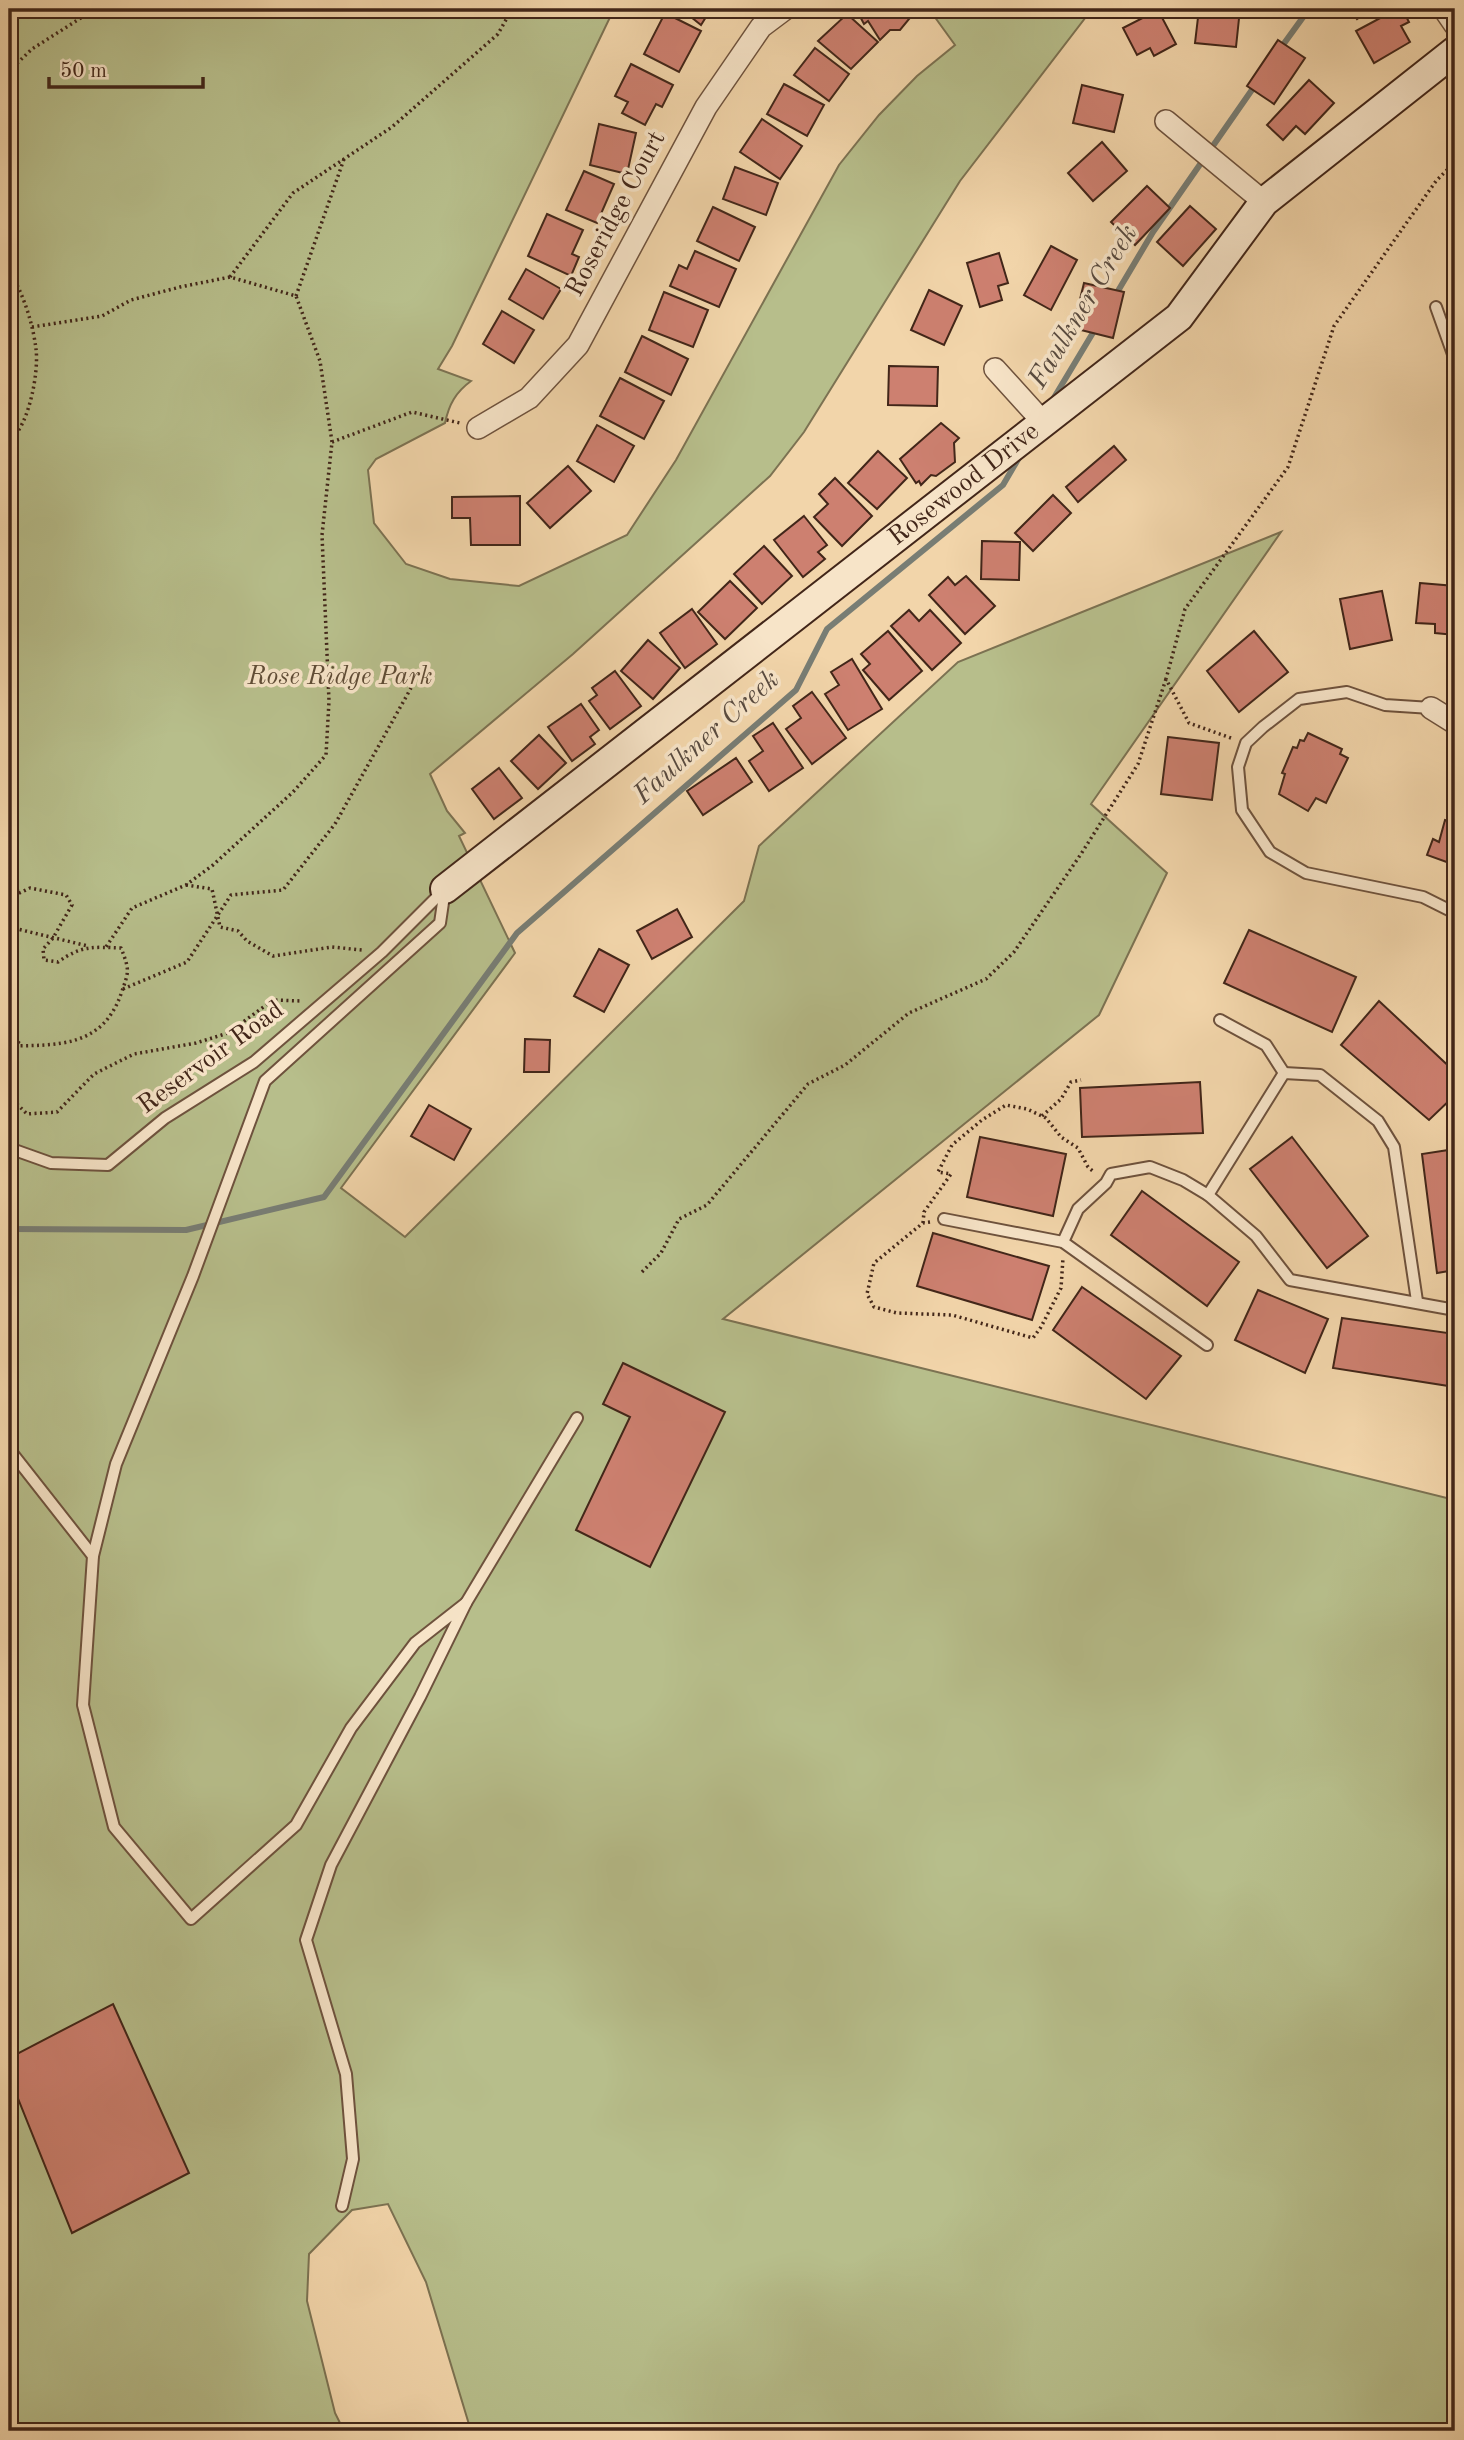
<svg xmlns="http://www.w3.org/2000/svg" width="1464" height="2440" font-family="'Old Standard TT',serif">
<rect width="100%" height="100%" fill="#f2d5aa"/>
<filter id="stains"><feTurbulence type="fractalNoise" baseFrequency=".00286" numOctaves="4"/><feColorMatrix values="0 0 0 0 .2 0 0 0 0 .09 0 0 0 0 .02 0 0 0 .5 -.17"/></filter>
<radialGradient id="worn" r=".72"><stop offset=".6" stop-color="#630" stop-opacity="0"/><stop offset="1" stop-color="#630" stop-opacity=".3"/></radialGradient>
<path fill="#b7be8b" stroke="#7c7252" stroke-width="2" d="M 9,9 L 614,9 L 452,346 L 438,369 L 471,381 C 456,392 449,404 445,423 L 376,459 L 368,470 L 374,523 L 406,564 L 450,579 L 519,586 L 627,535 L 676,460 L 839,165 L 879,115 L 917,76 L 955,45 L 929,9 L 1092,9 L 960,181 L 804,432 L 770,476 L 573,654 L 430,774 L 447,811 L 465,833 L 459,836 L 515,953 L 341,1188 L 405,1237 L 744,901 L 759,846 L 958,662 L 1281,532 L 1091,804 L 1167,873 L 1099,1015 L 723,1319 L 1455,1500 L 1455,2431 L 471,2431 L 426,2282 L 388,2204 L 352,2210 L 309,2254 L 307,2301 L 335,2413 L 344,2431 L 9,2431 Z"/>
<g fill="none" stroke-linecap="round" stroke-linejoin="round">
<g stroke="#787d74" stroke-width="6">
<polyline points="1280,49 1309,9"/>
<polyline points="1115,296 1153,232 1256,84"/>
<polyline points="1052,401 1097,326"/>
<polyline points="9,1229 186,1230 324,1197 517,933 796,690 827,629 1003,485 1020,456"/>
</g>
</g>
<g fill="#cd8070" stroke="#422619" stroke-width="2">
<polygon points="681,9 711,9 701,25"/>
<polygon points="856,9 911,9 914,13 900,30 890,30 880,40 868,21 864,24"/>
<polygon points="1199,9 1240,9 1236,47 1195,43"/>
<polygon points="1350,9 1371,9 1357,19"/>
<polygon points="1397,9 1402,9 1409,22 1401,26 1410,42 1374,63 1356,31"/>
<polygon points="1158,10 1176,44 1154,56 1150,48 1137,55 1123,28"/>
<polygon points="665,13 701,31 679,72 644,54"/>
<polygon points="847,14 878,42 851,69 818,41"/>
<polygon points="1278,40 1305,58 1274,104 1247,86"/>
<polygon points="815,48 849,74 829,101 794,75"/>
<polygon points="631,64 673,85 662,107 656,104 645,125 622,113 628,102 615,96"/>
<polygon points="1309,80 1334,103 1305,134 1296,126 1283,140 1267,125"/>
<polygon points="784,84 824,105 807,136 767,114"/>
<polygon points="1082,85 1123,95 1114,132 1073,123"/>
<polygon points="762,119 802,146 780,179 740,152"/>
<polygon points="599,124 636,133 627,174 590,165"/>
<polygon points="1102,142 1127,171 1093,201 1068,173"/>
<polygon points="735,167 778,183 766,215 723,199"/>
<polygon points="584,171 614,184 597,223 566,210"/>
<polygon points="1147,186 1170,208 1135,245 1111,222"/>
<polygon points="1190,206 1216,229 1183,266 1157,242"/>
<polygon points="713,207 755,227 739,261 697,241"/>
<polygon points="547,214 583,230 572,254 579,257 571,276 528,256"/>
<polygon points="1051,246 1077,260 1051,310 1024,295"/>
<polygon points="695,251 736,269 719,307 670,286 679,265 687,269"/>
<polygon points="999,253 1008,283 998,286 1002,300 980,307 967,263"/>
<polygon points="526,269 561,289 543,319 509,299"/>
<polygon points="1084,283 1124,292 1113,338 1073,328"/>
<polygon points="929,290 962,306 944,345 911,330"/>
<polygon points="664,292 708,310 693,347 649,330"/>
<polygon points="502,311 534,330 514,363 483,344"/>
<polygon points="642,336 688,359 671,395 625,372"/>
<polygon points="889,366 938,367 937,406 888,405"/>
<polygon points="620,378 664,401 644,439 600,416"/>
<polygon points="941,423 959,438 954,443 955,462 936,476 931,475 921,485 919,481 916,483 900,459"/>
<polygon points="597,425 634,446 614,482 577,461"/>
<polygon points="1114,446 1126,460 1078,502 1066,487"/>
<polygon points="878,451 907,478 877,509 848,483"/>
<polygon points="568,466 591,491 550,528 527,503"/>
<polygon points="835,478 872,516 842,546 814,517 828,504 819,494"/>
<polygon points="1053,495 1071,513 1033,551 1015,533"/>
<polygon points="520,496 520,545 471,545 470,518 452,518 452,497"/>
<polygon points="804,516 827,545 818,552 825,559 803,577 774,540"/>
<polygon points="982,541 1020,542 1019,580 981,579"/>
<polygon points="764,546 792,576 762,604 734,574"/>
<polygon points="966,576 995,606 965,634 929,595 948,577 955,585"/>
<polygon points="730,581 757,608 725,639 698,612"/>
<polygon points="1420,583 1455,586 1455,635 1435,633 1435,624 1416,623"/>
<polygon points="1382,591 1392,640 1350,649 1340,599"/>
<polygon points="692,609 717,644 685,668 660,633"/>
<polygon points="909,610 919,621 930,610 961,643 932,670 891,626"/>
<polygon points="888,631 922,671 889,700 863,670 870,664 861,654"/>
<polygon points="1254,631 1288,672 1239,712 1207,671"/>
<polygon points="648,640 680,668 653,699 621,671"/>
<polygon points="852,659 882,709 848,730 825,694 839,685 831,672"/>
<polygon points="615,671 641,706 610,729 589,701 597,695 592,688"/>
<polygon points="812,692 846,738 812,764 786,729 801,718 793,706"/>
<polygon points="581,704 599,730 590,737 595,744 572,761 548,727"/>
<polygon points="773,723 803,768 769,791 749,761 763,751 753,736"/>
<polygon points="1308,733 1342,749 1340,754 1348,758 1326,803 1316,798 1308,811 1279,794 1285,774 1282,773 1293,747 1297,748 1300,740 1304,741"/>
<polygon points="539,735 566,763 538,789 511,761"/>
<polygon points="1168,737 1219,743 1212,800 1161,794"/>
<polygon points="736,758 752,782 703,815 687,791"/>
<polygon points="499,768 522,798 494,819 472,789"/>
<polygon points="1445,820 1455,824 1455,865 1427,855 1433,839 1439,842"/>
<polygon points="677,909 692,937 652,959 637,931"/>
<polygon points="1249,930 1356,977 1332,1032 1224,983"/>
<polygon points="599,949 629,965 604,1012 574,996"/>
<polygon points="1379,1001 1455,1072 1455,1095 1429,1120 1341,1045"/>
<polygon points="525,1039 550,1040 549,1072 524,1072"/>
<polygon points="1200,1082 1203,1133 1082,1137 1080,1088"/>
<polygon points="429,1105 471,1129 454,1160 411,1136"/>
<polygon points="980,1137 1066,1154 1053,1216 967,1197"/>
<polygon points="1292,1137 1368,1236 1327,1268 1250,1169"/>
<polygon points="1455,1149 1455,1270 1437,1273 1422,1154"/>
<polygon points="1142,1191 1239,1262 1207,1306 1111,1235"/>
<polygon points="933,1233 1049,1266 1032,1320 917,1286"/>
<polygon points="1082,1287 1181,1356 1146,1399 1053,1330"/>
<polygon points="1258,1290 1328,1319 1305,1373 1235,1340"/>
<polygon points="1342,1318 1455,1334 1455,1387 1333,1368"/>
<polygon points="623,1363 725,1412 650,1567 576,1530 630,1417 603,1404"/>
<polygon points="113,2004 189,2173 72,2233 9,2076 9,2058"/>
</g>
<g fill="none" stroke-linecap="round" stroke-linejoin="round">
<defs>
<g id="lane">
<polyline points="1436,307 1455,360"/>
<polyline points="1431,708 1385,705 1347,692 1299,699 1263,727 1246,743 1238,767 1242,810 1270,852 1306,873 1423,897 1455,913"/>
<polyline points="1220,1020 1266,1045 1284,1073"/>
<polyline points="9,1148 51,1163 108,1165 165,1118 254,1062 382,952 443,891"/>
<polyline points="1208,1195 1284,1073 1320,1075 1378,1121 1394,1147 1417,1301"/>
<polyline points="944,1219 1063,1242 1207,1345"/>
<polyline points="1063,1242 1078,1209 1106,1183 1111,1174 1150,1167 1183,1180 1208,1195 1256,1236 1290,1280 1455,1310"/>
<polyline points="9,1449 93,1556"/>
<polyline points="466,1603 577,1418"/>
<polyline points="342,2206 353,2159 346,2074 306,1940 331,1865 420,1697 466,1603 415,1643 351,1728 296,1825 191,1919 114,1827 83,1705 93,1556 116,1464 193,1276 265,1081 440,923 445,889"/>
</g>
<g id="street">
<polyline points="1444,9 1455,25"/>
<polyline points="1166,121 1264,202"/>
<polyline points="995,369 1043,422"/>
<polyline points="478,428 529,398 578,345 706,107 761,27 785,9"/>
<polyline points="1431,708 1455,723"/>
</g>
<g id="secondary">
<path id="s1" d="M 445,889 L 1179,317 L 1264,202 L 1455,51"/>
</g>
</defs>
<use href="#lane" stroke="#6e523d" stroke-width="14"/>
<use href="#street" stroke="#6e523d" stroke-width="24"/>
<use href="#secondary" stroke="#422619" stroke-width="32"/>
<g stroke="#422619" stroke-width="3.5" stroke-dasharray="2 3.5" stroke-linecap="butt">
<polyline points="9,71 32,49 95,9"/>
<path d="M 9,271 C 23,292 33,324 36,349 C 39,372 29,427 9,441"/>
<polyline points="230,277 293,193 392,127 498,34 512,9"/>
<polyline points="296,296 344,159"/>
<polyline points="32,327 102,316 131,300 180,287 230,277 296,296 320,361 332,442 322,535 329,701 326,755 293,792 213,865 186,885 132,908 106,947"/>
<polyline points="332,442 412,412 460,423"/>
<polyline points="1231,738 1189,723 1166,679 1185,609 1288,467 1334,326 1436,181 1455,162"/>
<polyline points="9,875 19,893"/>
<polyline points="186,885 212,889 220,927 238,931 247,941 273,956 332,947 362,950"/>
<path d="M 9,898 L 30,888 L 66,895 L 72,905 L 53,938 L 43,949 L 44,960 L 58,962 C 82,945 93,947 121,948 C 130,971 129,971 121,994 C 102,1048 57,1045 9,1046"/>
<polyline points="9,927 88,946"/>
<polyline points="123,989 187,962 231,895 283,890 335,824 411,688"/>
<polyline points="9,1036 22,1045"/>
<polyline points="9,1096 27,1114 57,1112 94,1074 134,1054 196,1043 228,1033 273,1000 301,1001"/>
<polyline points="1042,1116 1061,1099 1071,1082 1081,1080"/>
<polyline points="930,1222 923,1223 874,1263 867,1294 874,1307 897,1313 952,1315 1033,1338 1041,1327 1061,1288 1063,1258"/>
<polyline points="923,1223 924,1212 951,1174 938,1172 952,1145 982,1120 1006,1105 1027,1109 1046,1118 1061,1137 1078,1148 1088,1167 1094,1172"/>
<polyline points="642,1272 661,1253 679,1219 707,1205 808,1084 845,1065 909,1013 986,979 1014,952 1081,854 1138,764 1166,679"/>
</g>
<use href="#lane" stroke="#f7e4c8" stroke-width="10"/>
<use href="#street" stroke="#f7e4c8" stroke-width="21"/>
<use href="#secondary" stroke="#f7e4c8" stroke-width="28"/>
</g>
<g text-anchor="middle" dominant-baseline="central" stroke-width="7" stroke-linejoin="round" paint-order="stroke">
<g font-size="26" fill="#422619" stroke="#f7e4c8">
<text transform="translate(616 214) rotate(-62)">Roseridge Court</text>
<text stroke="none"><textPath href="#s1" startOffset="658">Rosewood Drive</textPath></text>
<text transform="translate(211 1058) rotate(-36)">Reservoir Road</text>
</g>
<g font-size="26" font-style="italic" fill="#5f4c36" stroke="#f7e4c8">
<text x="340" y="677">Rose Ridge Park</text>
</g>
<g font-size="28" font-style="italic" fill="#584a3f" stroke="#f7e4c8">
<text transform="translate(1084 307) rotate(-59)">Faulkner Creek</text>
<text transform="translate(707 738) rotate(-42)">Faulkner Creek</text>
</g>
</g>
<rect width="1464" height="2440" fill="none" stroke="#f2d5aa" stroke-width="35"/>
<rect x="10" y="10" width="1443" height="2419" fill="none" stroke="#422619" stroke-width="3.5"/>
<rect x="18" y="18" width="1429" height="2405" fill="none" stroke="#422619" stroke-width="2"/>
<path d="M49 77v10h154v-10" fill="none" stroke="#422619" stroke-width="3.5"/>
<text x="60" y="77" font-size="21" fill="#422619" stroke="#f7e4c8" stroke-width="5" paint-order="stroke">50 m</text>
<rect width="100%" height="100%" filter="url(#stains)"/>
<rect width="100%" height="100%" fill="url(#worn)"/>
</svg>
